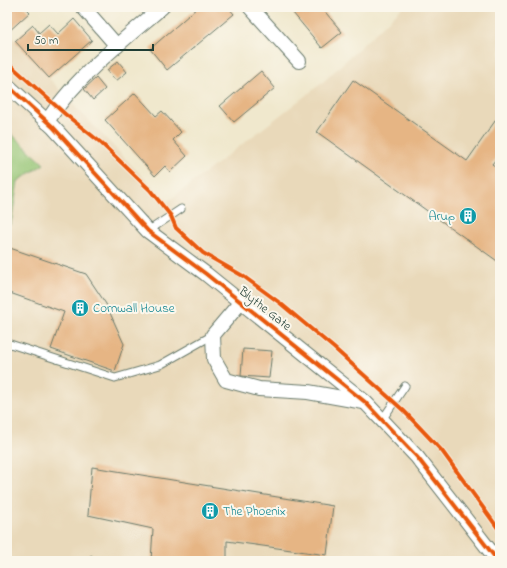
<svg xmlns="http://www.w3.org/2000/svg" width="507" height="568" font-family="'Indie Flower',sans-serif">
<rect width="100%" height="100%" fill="#fbf7ec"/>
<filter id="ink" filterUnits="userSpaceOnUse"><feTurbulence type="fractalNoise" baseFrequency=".025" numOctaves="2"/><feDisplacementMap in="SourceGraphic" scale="8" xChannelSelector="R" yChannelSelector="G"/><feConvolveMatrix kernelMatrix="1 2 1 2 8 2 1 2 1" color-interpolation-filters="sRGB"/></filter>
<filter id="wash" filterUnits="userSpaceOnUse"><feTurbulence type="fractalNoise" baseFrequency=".012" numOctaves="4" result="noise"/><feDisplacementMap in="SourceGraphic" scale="16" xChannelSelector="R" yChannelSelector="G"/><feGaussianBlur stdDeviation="0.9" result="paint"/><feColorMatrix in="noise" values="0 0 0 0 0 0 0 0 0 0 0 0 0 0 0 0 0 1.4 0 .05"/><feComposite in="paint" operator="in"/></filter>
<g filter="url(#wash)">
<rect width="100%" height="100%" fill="#f0e8cd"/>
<polygon fill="#e9d9ba" points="403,7 494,7 500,13 500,561 7,561 7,32 69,100 167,202 322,83"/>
<polygon fill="#95c575" stroke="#5a8154" points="7,130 44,164 18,181 11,224 7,224"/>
<g id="blocks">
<g fill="#e6b584">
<polygon points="7,7 25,7 30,12 7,33"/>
<polygon points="198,7 228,7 234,14 167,70 150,49"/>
<polygon points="288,7 321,7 342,32 322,48"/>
<polygon points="74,19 92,40 49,78 15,41 33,25 39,33 49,24 58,34"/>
<polygon points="118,61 127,72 116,81 107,70"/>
<polygon points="261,71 275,88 234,122 220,106"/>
<polygon points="96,78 105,89 93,100 84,89"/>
<polygon points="353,80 467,161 500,114 500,154 492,164 500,170 500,263 317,132"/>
<polygon points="135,93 156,116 162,111 181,132 173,140 187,156 170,172 165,166 155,176 105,120"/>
<polygon points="7,247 86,274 106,304 124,344 115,371 51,349 64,312 7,292"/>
<polygon points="243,349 272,351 269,378 241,376"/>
<polygon points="92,467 333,506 327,555 227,541 227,561 151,561 153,529 88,515"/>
<polygon points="91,555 98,561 87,561"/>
</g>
</g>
</g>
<g filter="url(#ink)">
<use href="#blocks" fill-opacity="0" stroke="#68796a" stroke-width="1"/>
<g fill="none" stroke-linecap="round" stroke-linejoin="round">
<defs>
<g id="lane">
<polyline points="148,231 181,209"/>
<polyline points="7,343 115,378 160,365 213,335"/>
<polyline points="382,420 405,386"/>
</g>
<g id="street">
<polyline points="83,7 117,46"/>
<polyline points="250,7 299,61"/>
<polyline points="7,85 53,127 148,231 206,274 365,402 417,457 498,561"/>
<path d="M 47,122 C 72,80 125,39 162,7"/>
<polyline points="240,303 213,335 214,359 226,380 259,389 308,392 364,402"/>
</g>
</defs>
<use href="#lane" stroke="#68796a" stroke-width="9"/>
<use href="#street" stroke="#68796a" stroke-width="16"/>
<use href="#lane" stroke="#fff" stroke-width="7"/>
<use href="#street" stroke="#fff" stroke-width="14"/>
<defs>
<g id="cycleway">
<polyline points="7,62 65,114 100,142 150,190 171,216 176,228 203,253 243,276 280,303 334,348 404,411 442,451 500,531"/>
<polyline points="7,85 53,127 148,231 206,274 365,402 417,457 498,561"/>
</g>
</defs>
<use href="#cycleway" stroke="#fbf7ec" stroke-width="6"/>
<use href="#cycleway" stroke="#e8590c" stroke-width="4"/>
</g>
</g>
<defs>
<symbol id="building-disc" viewBox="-11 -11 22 22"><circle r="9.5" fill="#0f9aa8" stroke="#fbf7ec"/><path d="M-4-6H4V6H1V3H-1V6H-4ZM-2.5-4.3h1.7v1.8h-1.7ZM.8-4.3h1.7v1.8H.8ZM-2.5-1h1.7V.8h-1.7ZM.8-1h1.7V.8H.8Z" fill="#fff"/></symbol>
</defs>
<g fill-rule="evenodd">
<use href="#building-disc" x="458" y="206" width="20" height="20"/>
<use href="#building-disc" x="70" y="298" width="20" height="20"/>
<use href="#building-disc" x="200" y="501" width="20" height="20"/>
</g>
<g text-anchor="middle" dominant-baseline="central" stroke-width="4" stroke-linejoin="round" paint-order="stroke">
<g font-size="13" fill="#0d838f" stroke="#fbf7ec" text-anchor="start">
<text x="455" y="216" text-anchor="end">Arup</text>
<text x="93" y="308">Cornwall House</text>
<text x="223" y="511">The Phoenix</text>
</g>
<g font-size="13" fill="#1f3d34" stroke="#fbf7ec">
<text transform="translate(265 309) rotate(38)">Blythe Gate</text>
</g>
</g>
<rect width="507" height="568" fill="none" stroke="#fbf7ec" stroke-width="24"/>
<path d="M28 44v6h125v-6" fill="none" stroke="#1f3d34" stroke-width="2"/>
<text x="34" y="44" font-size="12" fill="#1f3d34" stroke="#fbf7ec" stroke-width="3" paint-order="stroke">50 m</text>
</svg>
